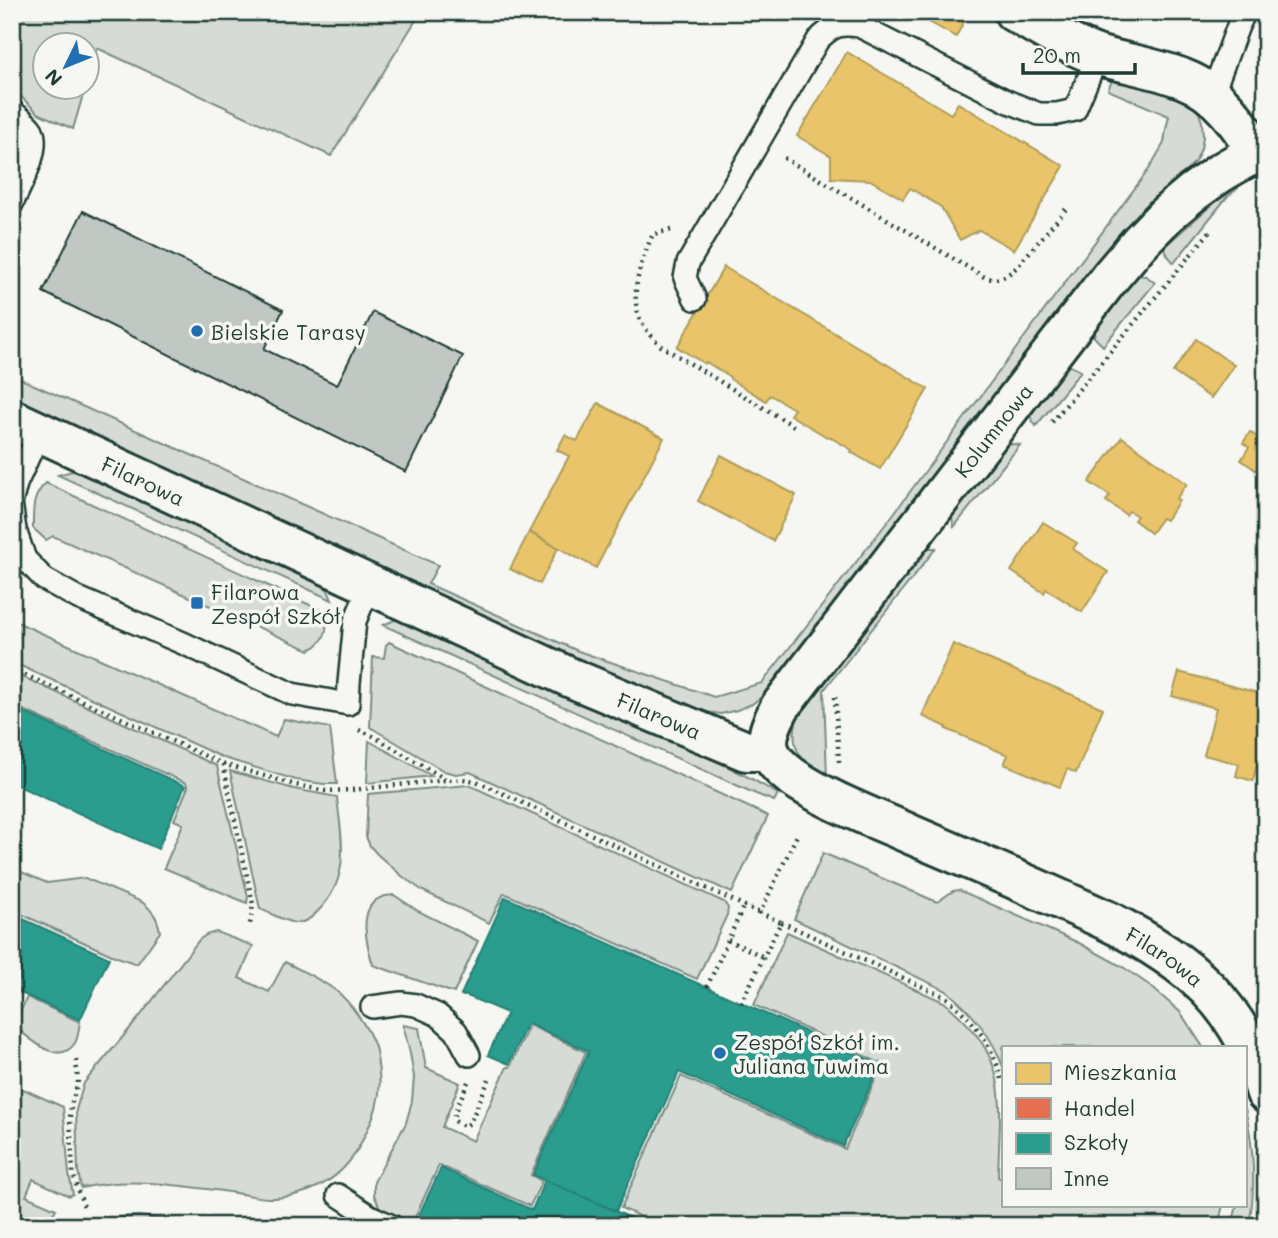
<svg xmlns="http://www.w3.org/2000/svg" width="1278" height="1238" font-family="Mali,sans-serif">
<rect width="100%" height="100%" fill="#f6f6f2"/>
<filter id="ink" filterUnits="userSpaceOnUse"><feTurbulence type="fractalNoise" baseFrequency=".0143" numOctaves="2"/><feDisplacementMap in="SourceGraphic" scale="14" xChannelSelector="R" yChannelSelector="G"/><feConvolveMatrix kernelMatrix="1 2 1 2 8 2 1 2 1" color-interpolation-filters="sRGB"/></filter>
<g filter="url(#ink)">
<g fill="#d6dbd6" stroke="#7a8c85" stroke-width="2">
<polygon points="12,12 421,12 331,156 97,48 88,80 88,46 46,46 46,88 85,88 73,129 38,113 12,88"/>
<polygon points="1114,75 1182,92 1197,107 1202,122 1203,137 1201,149 1196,160 1185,173 1153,199 1120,237 768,692 752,704 737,710 721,714 699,711 575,663 12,400 12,375 438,565 428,584 578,651 714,697 762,683 892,516 1149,169 1164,143 1166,129 1169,116 1108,90"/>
<polygon points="1237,186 1238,188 1227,197 1174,263 1168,256 1164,247 1216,201"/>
<polygon points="1136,275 1146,276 1155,283 1103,346 1094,337 1095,328"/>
<polygon points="1066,364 1081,371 1036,426 1028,413"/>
<polygon points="1006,443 1020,445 954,527 951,514"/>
<polygon points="72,471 83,472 319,582 328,590 332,600 58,475"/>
<path d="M 46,483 L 323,611 C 330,628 326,642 309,650 L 53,536 L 46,540 L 33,528 C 33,509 32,496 46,483 Z"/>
<path d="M 927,548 L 936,548 L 824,690 L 827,778 C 807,765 791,755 795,728 C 798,706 818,687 831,670 C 862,628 895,588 927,548 Z"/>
<path d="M 397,619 L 406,620 C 472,651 538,682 605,711 C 664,737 723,761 778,794 L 774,801 L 756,794 L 383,625 Z"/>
<polygon points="12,620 276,737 284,719 330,728 337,784 324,784 296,780 224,758 12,662"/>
<polygon points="389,642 768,816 732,893 470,772 456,774 444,771 370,727 373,657 384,658 386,645"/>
<polygon points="12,672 217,766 248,897 247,903 164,868 183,824 174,820 188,787 186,783 12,705"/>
<polygon points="369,741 432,776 367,783"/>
<path d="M 230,771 L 294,789 L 337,797 C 341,838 352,876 319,910 C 313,917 305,923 296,923 C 285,922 271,913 260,909 Z"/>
<polygon points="469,785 724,902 728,908 727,915 697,979 504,893 489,923 423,891 402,876 377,854 370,846 366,837 368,794"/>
<path d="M 823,853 L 937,902 L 953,891 L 959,890 L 1079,943 L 1123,967 L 1149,985 L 1180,1012 L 1203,1047 L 1003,1047 L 1003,1067 C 992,1035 972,1013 947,991 L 794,919 Z"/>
<path d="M 12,868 L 47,883 L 85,878 L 142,902 C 153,911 158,918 160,932 L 137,964 L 112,955 L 12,910 Z"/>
<path d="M 394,895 L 418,911 L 478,941 L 454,993 L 373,965 C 367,946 356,907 382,897 C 386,895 390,896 394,895 Z"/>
<path d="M 216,932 L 253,946 L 239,978 L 269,992 L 285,962 C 302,971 320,979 335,990 C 350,1001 369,1029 375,1047 C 377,1054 378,1064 379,1073 C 382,1098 374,1117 363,1139 C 346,1176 317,1194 276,1198 C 261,1199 244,1194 229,1192 C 181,1186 129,1176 81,1188 L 78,1171 L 76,1110 L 84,1083 L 137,1020 L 199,940 L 206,935 Z"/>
<path d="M 787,932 L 944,1002 C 1012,1059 1000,1096 998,1177 L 1003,1180 L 1003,1205 L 1223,1205 L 1218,1226 L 661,1226 L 621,1208 L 681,1076 L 845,1149 L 882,1064 L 754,1005 Z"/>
<path d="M 27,997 L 80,1022 C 79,1028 78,1038 75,1043 C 58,1068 30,1038 14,1026 Z"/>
<polygon points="403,1025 419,1028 426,1068 460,1083 442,1127 473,1141 507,1067 510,1067 529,1025 586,1052 531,1175 542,1181 530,1206 439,1165 411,1226 408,1226 390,1216 380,1208 374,1195 374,1182 406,1123 412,1101 414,1077 410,1053"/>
<polygon points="12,1084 63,1107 69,1174 73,1194 69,1196 33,1179 26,1196 56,1209 46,1226 12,1226"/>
<path d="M 1245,1108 C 1254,1147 1256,1186 1249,1226 L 1232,1226 L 1237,1205 L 1245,1205 Z"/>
<polygon points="138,1216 224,1226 98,1226 120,1217"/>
</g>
<g fill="#e9c46a" stroke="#ac9c5a" stroke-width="2">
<polygon points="911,12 969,12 956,37"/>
<polygon points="847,52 951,114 958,103 1064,166 1014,250 979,230 960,240 941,207 910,188 903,199 870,180 831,178 831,156 797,136"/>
<polygon points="724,267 928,389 880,469 851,452 852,450 828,436 827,437 790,415 794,409 770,395 766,401 730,379 730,377 706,362 705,364 677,347"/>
<polygon points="1196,339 1234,365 1211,398 1173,372"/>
<polygon points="598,403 664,438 596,568 529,532 569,456 557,450 565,435 577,441"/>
<polygon points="1265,425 1266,426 1266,477 1241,460 1249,447 1243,443 1250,432 1257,437"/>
<polygon points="1122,437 1187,484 1176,499 1179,501 1166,520 1162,518 1151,533 1134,520 1137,516 1129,511 1126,515 1106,501 1110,496 1089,482"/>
<polygon points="721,455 796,495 773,541 698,501"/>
<polygon points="1043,522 1077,543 1073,549 1108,572 1082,612 1046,589 1044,593 1011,571"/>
<polygon points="529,532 558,548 540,584 510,569"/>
<polygon points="953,644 1103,708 1076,773 1067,769 1060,787 1004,764 1008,755 946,729 947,727 922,716"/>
<polygon points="1179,672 1266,695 1266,771 1256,768 1253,781 1236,776 1239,764 1204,755 1216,708 1172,696"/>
</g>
<polygon fill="#e76f51" stroke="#ab6048" stroke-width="2" points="1266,23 1266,70 1257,68"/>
<g fill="#2a9d8f" stroke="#278074" stroke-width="2">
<polygon points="12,707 185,786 158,849 12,783"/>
<polygon points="505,897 880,1065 843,1146 679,1072 616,1211 533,1175 589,1051 527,1023 509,1064 488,1055 507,1013 465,995 464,996 461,995"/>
<polygon points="12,914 109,958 80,1020 12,989"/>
<polygon points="441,1168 532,1210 545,1180 649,1226 438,1226 418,1217"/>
</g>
<polygon fill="#c1c8c3" stroke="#1f3d34" stroke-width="2" points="83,211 283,310 264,349 337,385 373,312 463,356 406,472 43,292"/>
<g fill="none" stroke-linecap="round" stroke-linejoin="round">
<defs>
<g id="service">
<polyline points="1210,96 1215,87 1238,26 1245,12"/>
<path d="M 12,111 C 18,116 28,123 32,130 C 41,151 20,185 12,204"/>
<path d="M 695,299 L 685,278 L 688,263 L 818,40 C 832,26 839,23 859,26 L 1009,102 L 1039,114 L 1057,114 L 1075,110 L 1098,55"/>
<polyline points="12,500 16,484 40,431"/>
<polyline points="12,509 15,530 25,559 44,579 78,598 185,644 292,694 348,704 349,683 355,621 362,604 373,585"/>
<polyline points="372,1007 401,1003 416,1005 438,1015 456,1031 469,1055"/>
<polyline points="338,1195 370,1216 392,1226"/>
</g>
<g id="minor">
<path d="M 1014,12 C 1042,28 1070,46 1100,56 C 1128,64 1157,68 1184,79 C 1218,92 1240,124 1258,154"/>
<path id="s1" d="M 12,419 L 569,677 L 746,751 L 769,751"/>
</g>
<g id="tertiary">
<path id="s2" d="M 1266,151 L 1244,159 L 1220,173 L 1192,193 L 1167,214 L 1139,243 L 1111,276 L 780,707 C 773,721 764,737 770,752 C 774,762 783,770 791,776 C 825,800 874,818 912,835 C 978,863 1043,891 1108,921 C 1188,961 1241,1004 1266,1093"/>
</g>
</defs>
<use href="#service" stroke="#1f3d34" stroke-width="26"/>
<use href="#minor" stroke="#1f3d34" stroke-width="44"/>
<use href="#tertiary" stroke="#1f3d34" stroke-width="44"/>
<g stroke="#1f3d34" stroke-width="4.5" stroke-dasharray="2 5" stroke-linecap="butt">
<path d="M 784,158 L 986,278 C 999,281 1007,276 1017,267 L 1066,209"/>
<path d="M 671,230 L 653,234 C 643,256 632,285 637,310 C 640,324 651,336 661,346 L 794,426"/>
<polyline points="1052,422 1212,229"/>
<polyline points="12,669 223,764 296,785 326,791 352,790 446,780 463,779 476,781 760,913"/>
<polyline points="835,697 839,762"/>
<polyline points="359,730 373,736 445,779"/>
<polyline points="223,764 253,904 250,924"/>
<path d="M 781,922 L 947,998 C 978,1025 991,1043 1003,1082"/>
<polyline points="728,940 764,957"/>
<polyline points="707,987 744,905"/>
<polyline points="741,1003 781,922 760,913 798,833"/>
<polyline points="76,1060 78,1083 71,1105 70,1117 73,1173 78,1191 85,1209"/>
<polyline points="468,1082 454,1114 455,1121 459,1124 465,1126 470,1123 490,1077"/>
</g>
<use href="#service" stroke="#f6f6f2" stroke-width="21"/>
<use href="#minor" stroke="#f6f6f2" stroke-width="38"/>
<use href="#tertiary" stroke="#f6f6f2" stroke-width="38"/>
</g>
</g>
<g fill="#1f6fb2" stroke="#f6f6f2" stroke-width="2.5">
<circle cx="197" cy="331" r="7"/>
<rect x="190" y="596" width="14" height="14" rx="3.5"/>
<circle cx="720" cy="1053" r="7"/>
</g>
<g text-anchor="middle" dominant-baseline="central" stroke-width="7" stroke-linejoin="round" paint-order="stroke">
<g font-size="21" fill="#1f3d34" stroke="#f6f6f2" text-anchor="start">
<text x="211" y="331">Bielskie Tarasy</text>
<text x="211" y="591">Filarowa<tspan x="211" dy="24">Zespół Szkół</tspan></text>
<text x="734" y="1041">Zespół Szkół im.<tspan x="734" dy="24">Juliana Tuwima</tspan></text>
</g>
<g font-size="21" fill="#1f3d34" stroke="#f6f6f2">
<text transform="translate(993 430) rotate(-52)">Kolumnowa</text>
<text stroke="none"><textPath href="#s1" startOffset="145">Filarowa</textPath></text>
<text stroke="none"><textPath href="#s1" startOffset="712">Filarowa</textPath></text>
<text stroke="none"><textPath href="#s2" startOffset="1241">Filarowa</textPath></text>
</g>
</g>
<rect width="1278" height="1238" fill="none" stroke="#f6f6f2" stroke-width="42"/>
<rect x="21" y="21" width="1236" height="1196" fill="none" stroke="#1f3d34" stroke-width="2.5" filter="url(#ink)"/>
<rect x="1002" y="1046" width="245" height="161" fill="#f6f6f2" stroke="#a0aca6" stroke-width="2"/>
<rect x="1016" y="1063" width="35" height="21" fill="#e9c46a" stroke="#a0aca6" stroke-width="2"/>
<text x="1064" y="1080" font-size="21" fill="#1f3d34">Mieszkania</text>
<rect x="1016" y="1098" width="35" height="21" fill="#e76f51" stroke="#a0aca6" stroke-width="2"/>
<text x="1064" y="1116" font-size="21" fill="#1f3d34">Handel</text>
<rect x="1016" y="1133" width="35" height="21" fill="#2a9d8f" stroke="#a0aca6" stroke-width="2"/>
<text x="1064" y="1150" font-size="21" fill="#1f3d34">Szkoły</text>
<rect x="1016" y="1168" width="35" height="21" fill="#c1c8c3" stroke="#a0aca6" stroke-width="2"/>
<text x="1064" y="1186" font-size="21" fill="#1f3d34">Inne</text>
<g transform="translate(66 66) rotate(227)"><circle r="33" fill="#f6f6f2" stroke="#a0aca6" stroke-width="2"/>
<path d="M0-5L12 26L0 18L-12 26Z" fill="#1f6fb2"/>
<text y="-10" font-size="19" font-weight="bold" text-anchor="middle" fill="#1f3d34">N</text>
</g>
<path d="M1023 63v10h112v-10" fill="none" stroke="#1f3d34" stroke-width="3.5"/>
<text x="1033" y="63" font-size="21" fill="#1f3d34" stroke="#f6f6f2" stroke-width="5" paint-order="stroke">20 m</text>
</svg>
